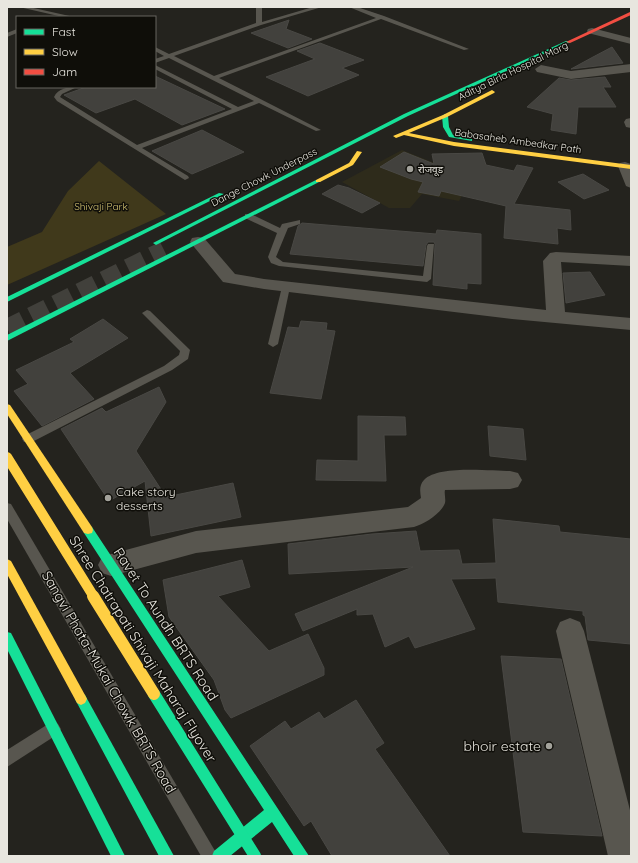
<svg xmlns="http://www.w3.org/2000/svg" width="638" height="863" font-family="Quicksand,'Noto Sans Devanagari',sans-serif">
<rect width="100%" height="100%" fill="#24231e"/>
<polygon fill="#2e2b1b" points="402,150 432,162 476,169 459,201 422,194 410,208 389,208 342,182"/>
<polygon fill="#40391b" points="99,161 166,214 7,285 7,247 42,232 68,191"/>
<g fill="#42413d" stroke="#494844">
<polygon points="289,20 286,29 312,39 288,48 251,33"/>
<polygon points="320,43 364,60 342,68 359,75 308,96 266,77 315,59 297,51"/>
<polygon points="612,47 623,63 571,69 593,57"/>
<polygon points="155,76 225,109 182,125 135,99 96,113 64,95 86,87 155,87"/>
<polygon points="605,77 611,87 603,87 616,107 578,107 576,134 551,130 553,114 527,107 559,78 571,80"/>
<polygon points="202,130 244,152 192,174 152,151"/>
<polygon points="404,152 434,164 432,154 482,153 486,165 514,171 517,165 533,168 514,204 570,210 571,230 557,228 558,244 504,238 506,206 441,191 439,196 418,192 423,182 411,179 380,167"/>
<polygon points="583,174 609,190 584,199 558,182"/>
<polygon points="338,185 349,188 380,203 362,213 322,194"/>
<polygon points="302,223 436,234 437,230 481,234 481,284 467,283 467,289 433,285 435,244 434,242 428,242 426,245 423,266 290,254 298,226"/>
<polygon points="590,272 605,295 566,303 563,273"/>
<polygon points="103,319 128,338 70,373 94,399 42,426 14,391 28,384 16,370 74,342 70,339"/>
<polygon points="301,321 327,323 326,330 335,331 321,399 270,393 288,327 299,328"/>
<polygon points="159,387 166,402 136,451 166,497 233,483 241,517 151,536 145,481 109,501 61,429 102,408 106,412"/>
<polygon points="358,416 405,417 406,435 384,435 386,481 316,480 317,460 358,461"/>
<polygon points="488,426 523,429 526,460 490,456"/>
<polygon points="493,519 559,526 560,532 631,539 631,644 588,640 585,616 583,615 583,611 498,602 496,578 451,579 475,629 415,648 409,636 385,647 373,614 357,615 357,609 303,631 295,614 413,567 289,574 288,544 372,534 416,531 420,551 459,550 462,564 496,563"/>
<polygon points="242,560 250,587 218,596 269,651 308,634 324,668 324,675 231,718 225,710 214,680 169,617 163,580"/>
<polygon points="501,656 561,659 602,836 523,832"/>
<polygon points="356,700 384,743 375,749 450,856 332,856 311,821 304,826 250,746 285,721 291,729 319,712 324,719"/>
</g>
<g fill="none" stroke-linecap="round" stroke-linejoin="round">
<polyline stroke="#41403b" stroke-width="18" stroke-dasharray="18 9" stroke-linecap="butt" points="7,328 164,250"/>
<g fill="#58564f" fill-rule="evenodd">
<polygon points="19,7 29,7 74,17 63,17"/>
<path d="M 256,7 L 262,7 L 262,22 L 313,7 L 322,7 L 261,25 L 174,56 L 214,76 L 376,18 L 349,7 L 357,7 L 384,16 L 469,49 L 464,50 L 381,19 L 219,78 L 321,130 L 316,131 L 259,103 L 142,148 L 188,176 L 189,178 L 185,180 L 57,101 L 54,97 C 58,88 68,87 77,87 L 62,94 L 60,97 L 137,145 L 232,109 L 155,69 L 155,65 L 238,107 L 254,101 L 169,58 L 155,63 L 155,59 L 164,56 L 155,51 L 155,47 L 169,54 L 256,23 Z"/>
<polygon points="17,29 17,33 7,37 7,33"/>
<polygon points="245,214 251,214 280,228 282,224 300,220 300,224 288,228 276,257 283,262 423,276 427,246 428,244 434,244 431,279 427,282 279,266 271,263 268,257 277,233 245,218"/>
<polygon points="286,284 290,287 278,344 273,347 268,344 282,287"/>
<polygon points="147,310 150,311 188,348 190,350 188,359 172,370 32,442 24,442 22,439 24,436 164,366 179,355 180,351 142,313"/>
<polygon points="7,503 11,504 218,856 201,856 7,519"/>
<polygon points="53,721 58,724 61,729 58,734 7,767 7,750"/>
</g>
<g fill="#58564f" fill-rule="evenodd">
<polygon points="592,28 631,38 631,44 588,33 587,31 588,29"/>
<polygon points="631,64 631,72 571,79 537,72 535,69 541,65 571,71"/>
<polygon points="631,118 631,128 626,127 624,122 626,119"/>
<polygon points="625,162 631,164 631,188 626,186 618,166 620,163"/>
<polygon points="198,237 204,238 235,274 264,279 546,310 543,261 550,253 556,252 631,256 631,266 561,262 565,312 631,318 631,330 512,319 264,289 223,282 190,242 192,238"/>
<path d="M 510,471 L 518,473 L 522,480 L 518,487 L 510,489 L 445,490 C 444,494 446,499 445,503 C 441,514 424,524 414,527 L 196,553 L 111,576 L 102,573 L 98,565 L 102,557 L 111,554 L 196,531 L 408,507 L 421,498 C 420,492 419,485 424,480 C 438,465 490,471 510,471 Z"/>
<polygon points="570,618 580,622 584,631 631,814 631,856 608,856 556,631 560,622"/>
</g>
<g fill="#16e098" fill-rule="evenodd">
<polygon points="566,41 570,42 408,116 158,244 156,245 153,243 404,114"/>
<polygon points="445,114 448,116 449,127 453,135 472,139 472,141 449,137 443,127 442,116"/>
<polygon points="316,180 321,181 7,341 7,335"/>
<polygon points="219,193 224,194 7,302 7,297"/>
<polygon points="88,526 92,527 309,856 294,856 272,822 230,856 212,856 214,851 264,810 84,533 83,530 84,527"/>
<polygon points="7,632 11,633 125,856 111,856 7,649"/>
<polygon points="81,693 85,695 174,856 159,856 77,703 75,699 77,695"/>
</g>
<g fill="#ffcf43" fill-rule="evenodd">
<polygon points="492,90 495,92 494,93 447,117 409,133 454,142 631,165 631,169 454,146 404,135 396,138 393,136 443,115"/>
<polygon points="357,151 362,152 353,165 320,182 316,182 316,180 349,163"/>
<polygon points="7,404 10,405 92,527 93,530 92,533 88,534 84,533 7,414"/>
<polygon points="7,559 11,561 85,695 87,699 85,703 81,705 77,703 7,574"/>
</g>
<polygon fill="#f24e42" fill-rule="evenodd" points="630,12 631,12 631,15 570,43 566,42"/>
<polyline stroke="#16e098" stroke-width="12" points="154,694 255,856"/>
<polyline stroke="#ffcf43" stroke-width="10" points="7,457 94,597"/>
<polyline stroke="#ffcf43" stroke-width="12" points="93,596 154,694"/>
</g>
<g fill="#a3a29b" stroke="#0f0e09" stroke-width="1.5">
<circle cx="410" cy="169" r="4"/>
<circle cx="108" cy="498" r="4"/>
<circle cx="549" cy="746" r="4"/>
</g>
<g text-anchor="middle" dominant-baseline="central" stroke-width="3" stroke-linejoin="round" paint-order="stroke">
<g font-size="10" fill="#e8e6df" stroke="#0f0e09">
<text transform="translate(513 71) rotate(-26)">Aditya Birla Hospital Marg</text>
<text transform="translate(518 141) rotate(8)">Babasaheb Ambedkar Path</text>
<text transform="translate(264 177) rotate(-27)">Dange Chowk Underpass</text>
</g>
<g font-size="10" fill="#e8e6df" stroke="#0f0e09" text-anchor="start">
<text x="418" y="169">रोजवूड</text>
</g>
<g font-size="10" fill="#d8c775" stroke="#0f0e09">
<text x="101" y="206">Shivaji Park</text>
</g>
<g font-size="12" fill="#e8e6df" stroke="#0f0e09" text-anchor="start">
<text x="116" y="491">Cake story<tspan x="116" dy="14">desserts</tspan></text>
</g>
<g font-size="14" fill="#e8e6df" stroke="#0f0e09">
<text transform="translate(166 624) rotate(57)">Ravet To Aundh BRTS Road</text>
<text transform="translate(143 649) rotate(58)">Shree Chatrapati Shivaji Maharaj Flyover</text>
<text transform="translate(109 682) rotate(60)">Sangvi Phata-Mukai Chowk BRTS Road</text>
</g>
<g font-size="14" fill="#e8e6df" stroke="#0f0e09" text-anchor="end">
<text x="541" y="746">bhoir estate</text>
</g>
</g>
<rect width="638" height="863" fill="none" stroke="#e8e6df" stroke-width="16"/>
<rect x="16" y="16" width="140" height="72" fill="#0f0e09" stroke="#66645f"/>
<rect x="24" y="29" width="20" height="6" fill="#16e098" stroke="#66645f"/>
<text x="52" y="36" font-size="12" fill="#e8e6df">Fast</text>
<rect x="24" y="49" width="20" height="6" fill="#ffcf43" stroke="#66645f"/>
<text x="52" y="56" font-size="12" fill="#e8e6df">Slow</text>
<rect x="24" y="69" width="20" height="6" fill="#f24e42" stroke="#66645f"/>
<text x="52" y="76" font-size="12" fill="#e8e6df">Jam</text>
</svg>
